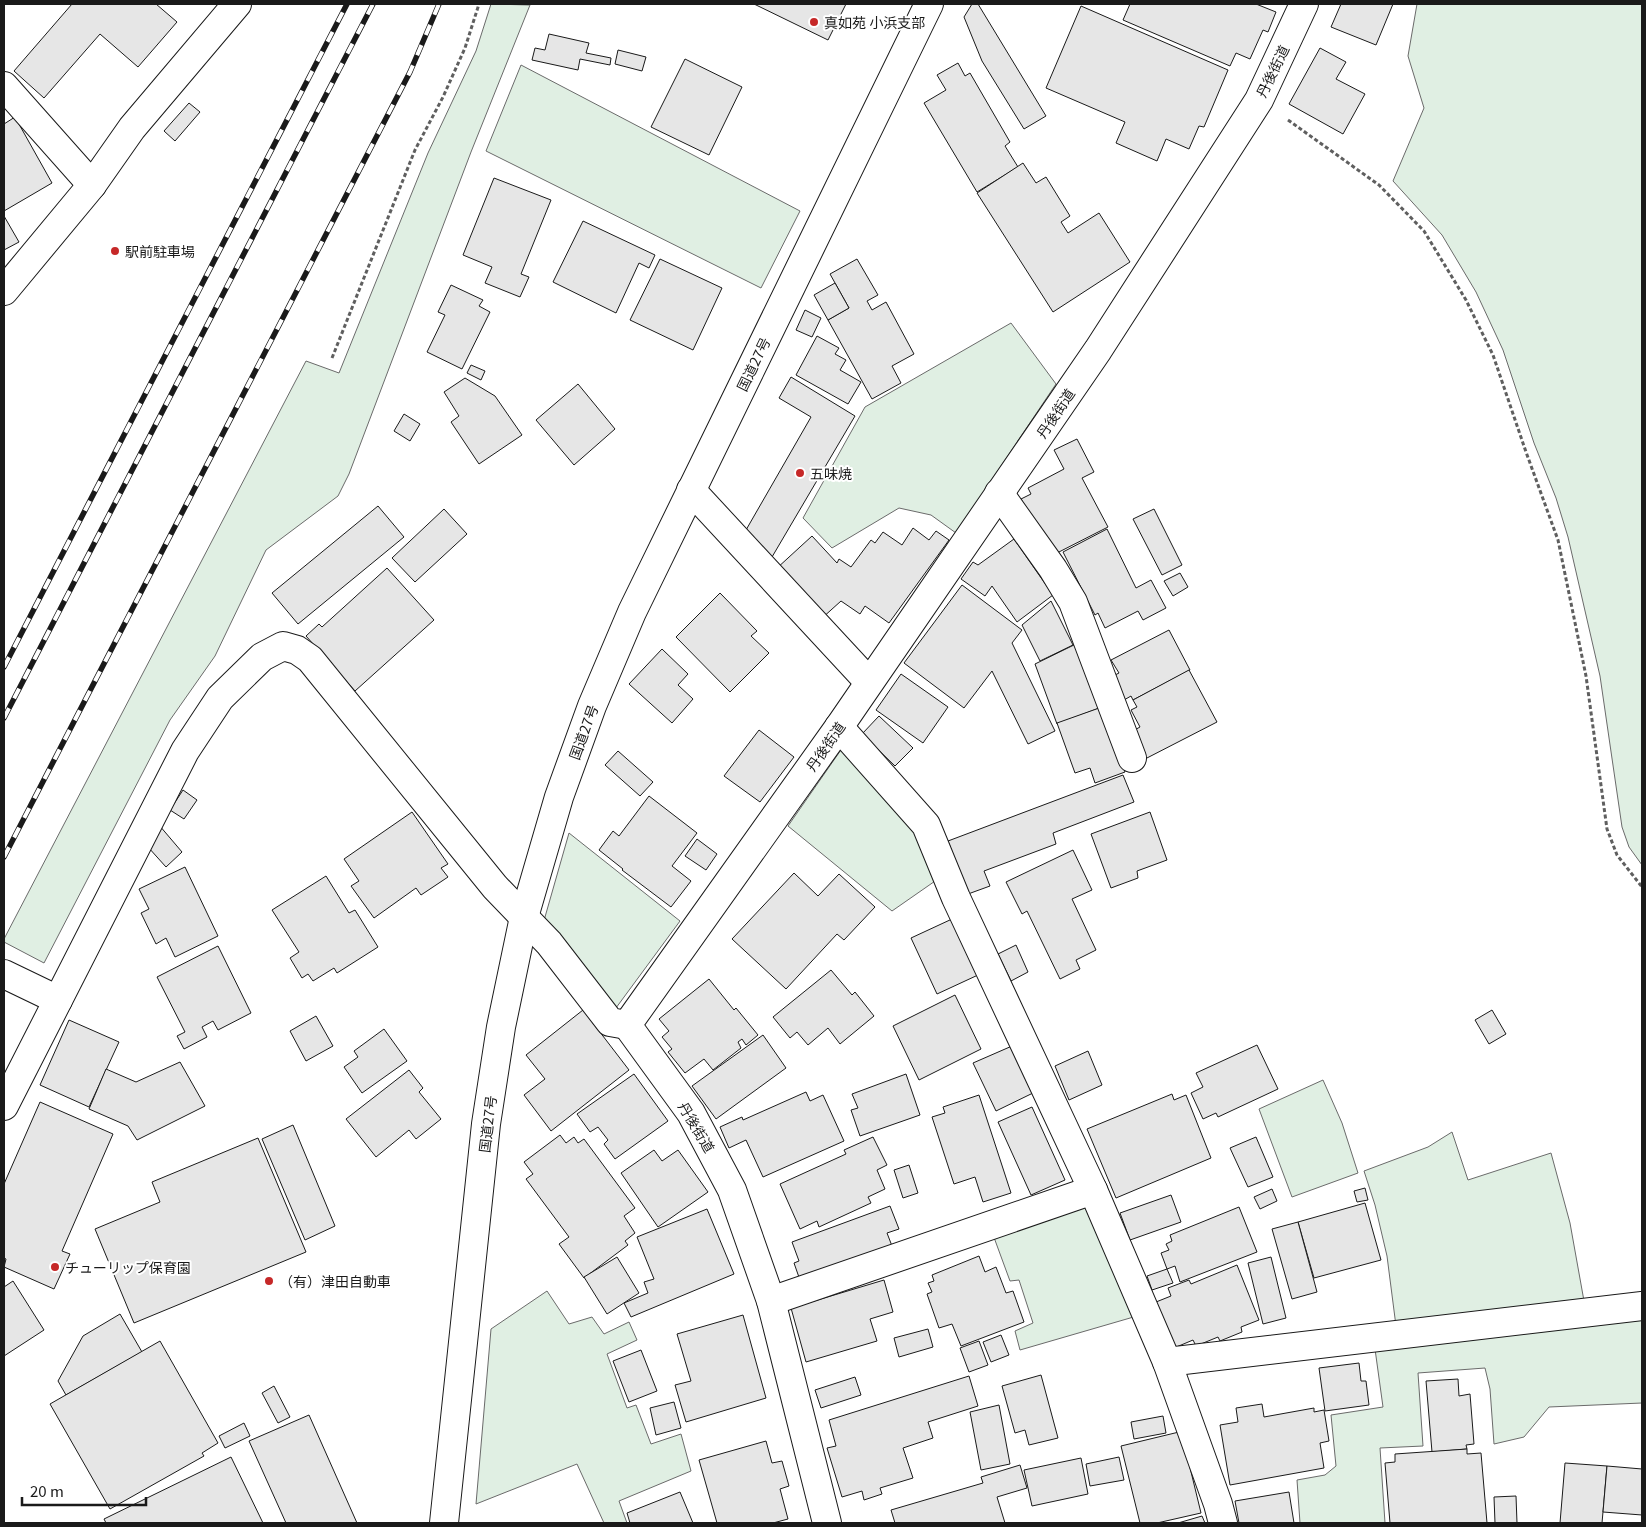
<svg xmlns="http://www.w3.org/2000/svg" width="1646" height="1527" font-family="Georgia,'Noto Sans JP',serif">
<rect width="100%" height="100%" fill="#fff"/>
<g fill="#e0efe3" stroke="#6a6a6a">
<polygon points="491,4 530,5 471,152 349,474 338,496 266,550 215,656 170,720 44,963 4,942 4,939 306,361 339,373 428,153 476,51"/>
<polygon points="1417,4 1642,4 1642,865 1629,847 1622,827 1600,676 1568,537 1556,498 1534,443 1503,350 1476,292 1442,235 1393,181 1424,108 1408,56"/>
<polygon points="521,65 800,211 761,288 486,151"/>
<polygon points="1011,323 1056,384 956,533 931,515 899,508 832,548 803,518 865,407"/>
<polygon points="843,747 918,829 938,879 892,911 788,826"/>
<polygon points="569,833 680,921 613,1012 543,924"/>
<polygon points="1323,1080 1342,1123 1358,1173 1292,1197 1259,1109"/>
<polygon points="1452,1132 1468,1180 1551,1153 1570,1223 1584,1301 1396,1326 1387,1256 1375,1205 1364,1171 1428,1147"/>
<polygon points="1088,1200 1137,1316 1020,1350 1015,1331 1033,1323 1019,1280 1010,1281 992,1232"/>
<polygon points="547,1291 569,1324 592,1317 604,1334 629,1322 637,1340 607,1354 627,1408 636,1405 651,1444 681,1434 691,1471 619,1501 627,1523 604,1523 577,1464 476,1504 491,1329"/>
<polygon points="1642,1316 1642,1403 1549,1407 1524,1437 1494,1444 1490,1389 1485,1368 1418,1373 1423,1446 1380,1448 1385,1523 1300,1523 1297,1480 1325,1475 1336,1466 1331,1415 1383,1407 1375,1349"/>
</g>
<g fill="#e6e6e6" stroke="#1a1a1a">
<polygon points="72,4 156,4 177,22 138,67 100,34 44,98 14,71"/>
<polygon points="754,4 846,4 828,40"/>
<polygon points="972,4 978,4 1046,116 1024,129 982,61 964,17"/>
<polygon points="1130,4 1256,4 1276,12 1268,32 1263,30 1250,59 1236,53 1230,66 1123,20"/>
<polygon points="1341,4 1393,4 1376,45 1331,27"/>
<polygon points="1081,6 1228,70 1204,127 1199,126 1189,149 1166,139 1157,161 1116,143 1125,122 1046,88"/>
<polygon points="549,34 589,43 586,53 611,58 610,65 580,59 578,70 532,60 535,48 545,50"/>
<polygon points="1320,48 1346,62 1336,79 1365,94 1343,134 1289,104"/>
<polygon points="618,50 646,57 642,71 615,64"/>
<polygon points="685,59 742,87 709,155 651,127"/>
<polygon points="958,63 965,76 970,73 1010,142 1005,146 1018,167 977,192 924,103 946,90 937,75"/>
<polygon points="189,103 200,112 175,141 164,131"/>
<polygon points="15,117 52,183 4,211 4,124"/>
<polygon points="1023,163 1036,183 1046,177 1070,216 1061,222 1068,233 1099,213 1130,262 1053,312 977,193"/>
<polygon points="494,178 551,200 521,274 529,277 520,297 485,283 492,267 463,255"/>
<polygon points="4,216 19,242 4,250"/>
<polygon points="583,221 655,255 649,268 639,263 616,313 553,282"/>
<polygon points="660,259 722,288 693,350 630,320"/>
<polygon points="857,259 878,295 867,301 872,310 886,302 914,354 892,366 901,383 872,399 828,320 849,308 830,274"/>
<polygon points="835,283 849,308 828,320 814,295"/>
<polygon points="451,285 483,300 479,306 490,312 462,369 427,352 445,315 438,312"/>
<polygon points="805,310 821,318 812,337 796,330"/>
<polygon points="817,336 839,348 835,354 846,360 840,370 861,382 848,404 796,375"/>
<polygon points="471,365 485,371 481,380 467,373"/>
<polygon points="791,377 855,416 772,557 746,530 811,417 779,398"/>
<polygon points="465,378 495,396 522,435 479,464 451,422 459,416 444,392"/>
<polygon points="578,384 615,429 574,465 536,420"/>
<polygon points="404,414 420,424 410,441 394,431"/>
<polygon points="1077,439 1094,472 1082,478 1108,527 1055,554 1041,529 1037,530 1021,499 1031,494 1028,488 1064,469 1054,450"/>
<polygon points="378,506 404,537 298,624 272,593"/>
<polygon points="444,509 467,534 415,582 392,558"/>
<polygon points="1154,509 1182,565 1162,575 1133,519"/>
<polygon points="913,528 929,540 936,531 949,540 889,623 865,606 860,614 841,601 821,619 776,569 812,536 837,563 839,559 851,567 871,540 875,543 883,532 902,545"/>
<polygon points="1107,529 1136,588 1151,580 1166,608 1143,620 1138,611 1105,628 1098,613 1095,615 1063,552"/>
<polygon points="1014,539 1053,595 1017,622 992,586 985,596 961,579 973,562 978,565"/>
<polygon points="387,568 434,620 355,691 306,636 319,624 322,627"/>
<polygon points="1180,573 1188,587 1173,596 1164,581"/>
<polygon points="962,585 1022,630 1012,643 1055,731 1028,744 992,671 964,708 904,663"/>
<polygon points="720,593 757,631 751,636 769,653 730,692 676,637"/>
<polygon points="1051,601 1073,645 1040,661 1022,625"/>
<polygon points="1169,630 1190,670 1133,700 1131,696 1124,700 1111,677 1119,673 1111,660"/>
<polygon points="1078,643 1102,707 1057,724 1035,664"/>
<polygon points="662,649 688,674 678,685 693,699 672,723 629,684"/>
<polygon points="1189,670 1217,722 1145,759 1131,732 1140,727 1131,710 1137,707 1133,700"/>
<polygon points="901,674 948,707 923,743 876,710"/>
<polygon points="1102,707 1125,772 1095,783 1090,768 1075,773 1057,723"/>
<polygon points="879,716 913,748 895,766 862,734"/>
<polygon points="759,730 794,757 760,802 724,776"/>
<polygon points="618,751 653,782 640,796 605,765"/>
<polygon points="1123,775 1134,802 1053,833 1056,844 984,871 990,886 968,894 948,841"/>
<polygon points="183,790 197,800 184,819 170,810"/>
<polygon points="649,796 697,833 672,866 691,881 671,907 622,870 623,869 599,850 613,831 619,836"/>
<polygon points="412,812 448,864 441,868 448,877 421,895 416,888 374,918 351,886 359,881 344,859"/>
<polygon points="1150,812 1167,860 1137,871 1138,878 1111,888 1091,834"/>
<polygon points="159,825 182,852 166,867 148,847"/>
<polygon points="697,839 717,854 706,870 685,856"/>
<polygon points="1073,850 1092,890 1072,899 1096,950 1076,960 1080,969 1060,979 1027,911 1022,914 1006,882"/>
<polygon points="185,867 218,936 175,957 166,938 156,944 141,913 149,909 139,889"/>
<polygon points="794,873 818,896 839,874 875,907 844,940 837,934 786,989 732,939"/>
<polygon points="326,876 349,913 355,910 378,947 337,973 334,968 313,981 308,974 302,978 290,958 299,952 272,910"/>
<polygon points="952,919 978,975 937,994 911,938"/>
<polygon points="1016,945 1028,972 1011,981 998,954"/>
<polygon points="218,946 251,1013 218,1030 213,1021 202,1027 207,1037 184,1049 177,1036 185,1032 157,977"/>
<polygon points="831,970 852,995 855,992 874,1016 840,1044 828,1028 808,1045 797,1032 790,1038 773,1017"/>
<polygon points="709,979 734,1010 736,1008 758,1035 746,1045 742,1039 738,1042 741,1048 713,1070 704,1059 685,1073 668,1052 672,1049 662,1037 669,1031 659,1019"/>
<polygon points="955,995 981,1049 919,1080 893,1026"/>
<polygon points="583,1010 629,1070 551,1131 524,1095 545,1079 526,1055"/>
<polygon points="1492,1010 1506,1034 1489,1044 1475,1020"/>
<polygon points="316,1016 333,1046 306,1061 290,1031"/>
<polygon points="69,1020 119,1042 89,1107 40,1085"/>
<polygon points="384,1029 407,1061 362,1093 344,1067 358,1057 354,1051"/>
<polygon points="763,1035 786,1068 716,1119 692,1086"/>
<polygon points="1257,1045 1278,1089 1218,1117 1216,1113 1203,1119 1191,1093 1203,1087 1196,1073"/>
<polygon points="1012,1046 1033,1093 996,1111 973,1063"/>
<polygon points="1088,1051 1102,1085 1069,1100 1055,1066"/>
<polygon points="180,1062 205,1106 137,1140 128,1126 89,1109 106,1069 136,1082"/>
<polygon points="409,1070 423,1088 419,1092 441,1119 416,1139 409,1130 376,1157 346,1119"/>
<polygon points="634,1074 668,1121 615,1159 604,1144 608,1140 598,1127 590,1132 577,1114"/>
<polygon points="906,1074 920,1115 860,1136 851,1110 858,1108 852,1094"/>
<polygon points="806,1092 810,1101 823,1095 844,1141 763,1177 746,1140 729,1148 720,1127 742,1117 743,1120"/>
<polygon points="1172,1094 1174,1100 1186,1095 1211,1158 1116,1198 1087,1129"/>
<polygon points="979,1095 1011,1193 983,1202 975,1177 954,1184 932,1117 945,1113 943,1107"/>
<polygon points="40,1102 113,1134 62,1251 70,1254 54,1289 4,1267 6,1259 4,1258 4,1184"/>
<polygon points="1032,1107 1065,1180 1031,1195 998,1122"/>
<polygon points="293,1125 335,1226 305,1240 262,1139"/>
<polygon points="560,1135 566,1143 574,1137 578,1143 584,1139 635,1208 624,1216 635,1233 625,1241 628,1245 584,1278 559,1244 569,1237 526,1179 533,1174 524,1162"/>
<polygon points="873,1137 887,1165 877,1170 885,1189 868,1197 871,1203 819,1227 817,1221 800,1229 780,1184 846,1154 844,1150"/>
<polygon points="1256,1137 1273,1177 1248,1187 1230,1148"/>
<polygon points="258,1138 306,1252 134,1323 95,1229 160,1202 152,1182"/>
<polygon points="654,1150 662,1161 678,1150 708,1192 658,1227 621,1173"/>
<polygon points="909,1165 918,1193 903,1198 894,1170"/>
<polygon points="1365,1188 1368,1200 1357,1202 1354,1191"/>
<polygon points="1272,1189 1277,1201 1260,1209 1254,1197"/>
<polygon points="1171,1195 1181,1222 1130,1240 1120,1213"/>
<polygon points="1365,1203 1381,1260 1314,1278 1298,1222"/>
<polygon points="890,1206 899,1229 887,1233 892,1246 801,1283 794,1263 799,1261 792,1242"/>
<polygon points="1239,1207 1257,1252 1180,1282 1175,1266 1167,1269 1161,1253 1169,1250 1166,1244 1172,1241 1170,1235"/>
<polygon points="707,1209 734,1274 631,1317 624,1303 648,1293 644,1282 654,1279 637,1237"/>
<polygon points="1298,1222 1317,1292 1292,1299 1272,1229"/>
<polygon points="979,1256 985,1272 996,1267 1006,1293 1013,1291 1024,1322 961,1346 952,1324 939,1328 927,1294 932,1292 928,1283 934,1281 932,1275"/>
<polygon points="617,1257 639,1293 607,1314 584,1277"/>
<polygon points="1271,1257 1286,1318 1263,1324 1248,1263"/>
<polygon points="1237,1265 1259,1320 1241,1327 1242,1332 1220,1341 1218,1337 1196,1346 1193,1340 1174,1348 1156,1302 1171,1296 1168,1288 1189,1280 1191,1284"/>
<polygon points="1167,1269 1173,1283 1152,1290 1147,1276"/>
<polygon points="884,1280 893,1312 870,1319 877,1341 806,1362 791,1308"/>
<polygon points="13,1281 44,1330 4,1356 4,1287"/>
<polygon points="120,1314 142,1352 66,1395 58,1381 83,1336"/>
<polygon points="743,1315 766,1398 686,1422 675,1385 691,1381 677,1334"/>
<polygon points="928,1329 933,1347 899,1357 894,1338"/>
<polygon points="1001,1335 1009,1355 991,1362 983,1342"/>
<polygon points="160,1341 218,1443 202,1453 204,1456 110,1509 50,1404"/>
<polygon points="979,1341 988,1365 969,1372 960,1348"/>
<polygon points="641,1350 657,1391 629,1402 613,1361"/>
<polygon points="1359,1363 1361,1381 1366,1381 1369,1405 1325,1411 1319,1368"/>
<polygon points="1041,1375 1058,1438 1029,1445 1025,1430 1015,1433 1002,1386"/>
<polygon points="969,1376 978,1406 928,1422 933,1438 903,1448 913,1478 880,1488 882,1494 864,1500 862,1491 842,1497 827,1448 836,1446 829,1420"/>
<polygon points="855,1377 861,1395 821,1408 815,1390"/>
<polygon points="1458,1379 1459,1396 1470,1394 1474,1444 1466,1445 1467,1449 1432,1452 1426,1381"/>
<polygon points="274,1386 290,1417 278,1423 262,1393"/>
<polygon points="674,1402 681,1428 656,1435 650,1408"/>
<polygon points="1262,1404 1264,1417 1314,1408 1314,1412 1324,1410 1329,1441 1320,1443 1324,1468 1230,1485 1220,1425 1238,1422 1236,1408"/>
<polygon points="999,1405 1010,1464 981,1470 970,1412"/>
<polygon points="309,1415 357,1523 286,1523 249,1441"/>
<polygon points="1163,1416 1166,1433 1134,1439 1131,1422"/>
<polygon points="244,1423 250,1436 225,1448 219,1436"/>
<polygon points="1179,1432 1183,1448 1185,1447 1201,1513 1157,1523 1140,1523 1121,1446"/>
<polygon points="766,1441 772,1463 782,1461 789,1486 780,1489 788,1519 773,1523 717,1523 699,1460"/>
<polygon points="1467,1449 1467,1454 1481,1453 1487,1523 1390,1523 1385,1463 1395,1462 1395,1454"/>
<polygon points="231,1457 263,1523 106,1523 104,1519"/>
<polygon points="1119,1457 1124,1480 1090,1486 1086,1464"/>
<polygon points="1081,1458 1088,1494 1032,1506 1024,1470"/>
<polygon points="1565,1463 1607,1466 1602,1523 1560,1523"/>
<polygon points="1020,1465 1027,1488 997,1497 1005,1523 895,1523 891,1510 983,1483 981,1477"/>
<polygon points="1607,1466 1642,1469 1642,1515 1603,1512"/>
<polygon points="680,1492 693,1523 630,1523 627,1513"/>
<polygon points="1289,1492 1294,1523 1239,1523 1235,1501"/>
<polygon points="1516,1496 1517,1523 1495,1523 1494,1497"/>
<polygon points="1202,1516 1205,1523 1178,1523"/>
</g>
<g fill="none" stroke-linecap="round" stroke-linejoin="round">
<defs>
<g id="minor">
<polyline points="4,86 92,185"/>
<polyline points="4,291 92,185 132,128 237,4"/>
<polyline points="691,490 869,682"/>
<polyline points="999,493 1053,569 1073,602 1132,758"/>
<polyline points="839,727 926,825 956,898 1093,1190 1167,1362 1218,1504 1223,1523"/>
<polyline points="4,974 58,1000"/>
<polyline points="4,1106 185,751 220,698 262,657 283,646 297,650 310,659 495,887 549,943 610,1022 627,1025"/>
<polyline points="771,1301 1093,1190"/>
<polyline points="1167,1362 1642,1306"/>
<polyline points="827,1523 771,1301 732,1190 691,1113 627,1025 839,727 1098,350 1259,100 1304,4"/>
</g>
<polyline id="highway" points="444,1523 486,1124 501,1027 524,917 559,797 592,706 632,612 929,4"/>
</defs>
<use href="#minor" stroke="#1a1a1a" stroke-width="30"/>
<use href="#highway" stroke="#1a1a1a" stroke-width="30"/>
<g stroke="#5f5f5f" stroke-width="3" stroke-dasharray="4 2.5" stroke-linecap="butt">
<polyline points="1288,120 1379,185 1424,231 1466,300 1493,355 1526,452 1558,540 1586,676 1607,829 1617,855 1642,887"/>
<polyline points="332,358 415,150 443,97 465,48 479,4"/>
</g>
<use href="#minor" stroke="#fff" stroke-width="28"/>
<use href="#highway" stroke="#fff" stroke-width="28"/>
<defs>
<g id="rail">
<polyline points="4,667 347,4"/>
<polyline points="4,718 373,4"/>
<polyline points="4,857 410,72 439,4"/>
</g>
</defs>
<use href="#rail" stroke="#1a1a1a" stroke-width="5.5"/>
<use href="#rail" stroke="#fff" stroke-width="4" stroke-dasharray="11" stroke-linecap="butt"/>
</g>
<g fill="#c62828" stroke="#fff" stroke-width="2">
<circle cx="814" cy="22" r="5"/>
<circle cx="115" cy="251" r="5"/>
<circle cx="800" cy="473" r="5"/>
<circle cx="55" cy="1267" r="5"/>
<circle cx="269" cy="1281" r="5"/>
</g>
<g text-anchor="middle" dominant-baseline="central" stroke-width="4" stroke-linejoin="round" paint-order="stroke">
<g font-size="14" fill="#1a1a1a" stroke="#fff" text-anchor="start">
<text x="824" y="22">真如苑 小浜支部</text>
<text x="125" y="251">駅前駐車場</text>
<text x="810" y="473">五味焼</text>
<text x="65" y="1267">チューリップ保育園</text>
<text x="279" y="1281">（有）津田自動車</text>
</g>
<g font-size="14" fill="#1a1a1a" stroke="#fff">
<text transform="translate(1272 71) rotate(-64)">丹後街道</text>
<text transform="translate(753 364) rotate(-64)">国道27号</text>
<text transform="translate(1055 413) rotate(-56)">丹後街道</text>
<text transform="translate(583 732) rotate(-70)">国道27号</text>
<text transform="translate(825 746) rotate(-55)">丹後街道</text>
<text transform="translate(487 1124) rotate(-83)">国道27号</text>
<text transform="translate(697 1127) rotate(59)">丹後街道</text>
</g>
</g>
<rect width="1646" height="1527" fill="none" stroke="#1a1a1a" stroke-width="10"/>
<path d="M22 1497v8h124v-8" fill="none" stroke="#1a1a1a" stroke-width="2.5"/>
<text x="30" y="1497" font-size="15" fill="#1a1a1a" stroke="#ffffff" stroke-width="4" paint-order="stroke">20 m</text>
</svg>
